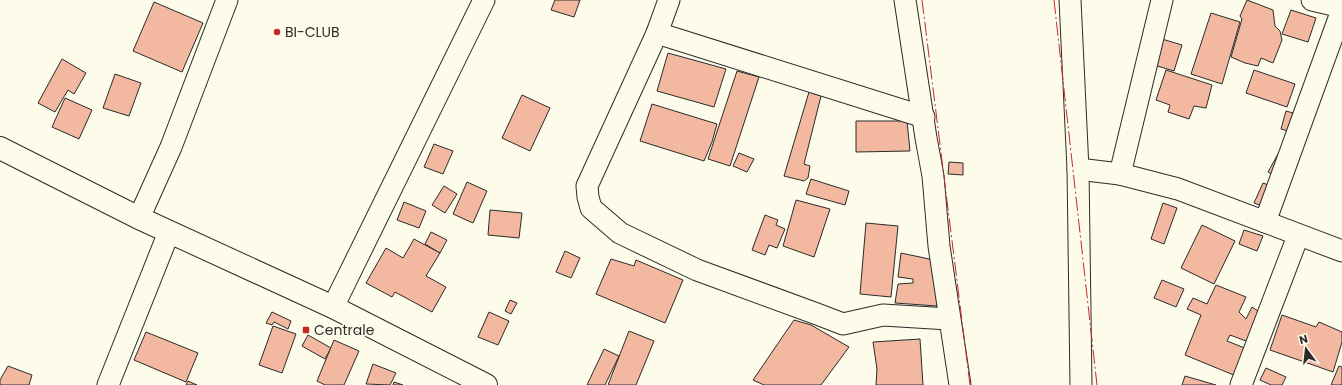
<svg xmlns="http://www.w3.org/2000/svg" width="1342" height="385" font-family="Poppins,sans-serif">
<rect width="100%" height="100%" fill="#fdfbea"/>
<g fill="#f2b8a0" stroke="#2b2b2b">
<polygon points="555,0 580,0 574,17 551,10"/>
<polygon points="1247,0 1273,10 1275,26 1280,31 1282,40 1273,63 1261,58 1258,66 1245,63 1231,57 1242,19 1240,16"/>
<polygon points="154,2 203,23 182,72 133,51"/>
<polygon points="1291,10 1316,18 1308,42 1282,34"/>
<polygon points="1211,13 1240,22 1222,84 1191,74"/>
<polygon points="1162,39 1182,45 1174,71 1154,65"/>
<polygon points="668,53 726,69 714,107 657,91"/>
<polygon points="62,59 86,73 74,94 68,90 55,112 38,103"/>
<polygon points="1166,70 1212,85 1206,108 1194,106 1189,119 1168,112 1170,105 1156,100"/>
<polygon points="1254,70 1295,84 1287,107 1246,93"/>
<polygon points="737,71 759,77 730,166 708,159"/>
<polygon points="115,74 141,83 129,116 103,108"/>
<polygon points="809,92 821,96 804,164 810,166 808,178 804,181 784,176"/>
<polygon points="522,95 550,108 530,151 502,138"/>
<polygon points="65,98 92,110 79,139 52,127"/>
<polygon points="652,104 717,124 712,142 704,161 640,141"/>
<polygon points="1286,111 1293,113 1288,131 1281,129"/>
<polygon points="856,121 907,121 910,151 856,152"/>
<polygon points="434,144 453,151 443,174 424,167"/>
<polygon points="739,153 754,159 747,172 733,166"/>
<polygon points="1278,154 1285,158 1275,176 1268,172"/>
<polygon points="949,162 963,163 963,175 948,174"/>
<polygon points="811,179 849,191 845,205 806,194"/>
<polygon points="467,182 487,191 473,223 453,214"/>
<polygon points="1263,183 1271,186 1262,206 1254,203"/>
<polygon points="444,186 457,194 445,213 432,205"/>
<polygon points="796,200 830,209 814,257 783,246"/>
<polygon points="404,202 426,211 419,228 397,220"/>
<polygon points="1163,203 1177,208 1164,244 1151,239"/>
<polygon points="490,210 522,213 519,238 488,235"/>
<polygon points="765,215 778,220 776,225 785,229 777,248 769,245 765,255 752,250"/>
<polygon points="866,223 898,226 891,297 860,294"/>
<polygon points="1202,225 1235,241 1214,284 1181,268"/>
<polygon points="1244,230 1263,236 1257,251 1239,244"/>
<polygon points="431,232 447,240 440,253 425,244"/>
<polygon points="414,239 440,253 426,276 446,287 432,312 395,292 392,297 366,283 386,248 403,258"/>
<polygon points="565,251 580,258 571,278 556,272"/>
<polygon points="901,253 934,260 937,306 895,303 898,284 913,283 913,279 898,277"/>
<polygon points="611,259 634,266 636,260 683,280 665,323 596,294"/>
<polygon points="1162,280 1184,289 1176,307 1154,298"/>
<polygon points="1216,285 1246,297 1239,312 1246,319 1252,307 1261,313 1254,344 1230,335 1227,341 1252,351 1241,378 1185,355 1201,315 1187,309 1193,298 1207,304"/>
<polygon points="510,300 517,303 511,314 505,311"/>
<polygon points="272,312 291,321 288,329 274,322 272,325 266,323"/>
<polygon points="489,312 509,321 498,345 478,337"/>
<polygon points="1282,315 1316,327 1319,322 1342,332 1342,342 1333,372 1270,350"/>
<polygon points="794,320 811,325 849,347 821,385 764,385 753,380"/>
<polygon points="273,326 296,334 282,373 259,365"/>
<polygon points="629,331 654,341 636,385 608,385"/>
<polygon points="146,332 198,353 186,382 134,360"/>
<polygon points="308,335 331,348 325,359 302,346"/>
<polygon points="920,339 923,385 876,385 877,369 873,342"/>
<polygon points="334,340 359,351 344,385 325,385 317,381"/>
<polygon points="604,349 619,356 605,385 587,385"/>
<polygon points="373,364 396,373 390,385 366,384"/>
<polygon points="8,366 32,375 29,385 0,385 0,380"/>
<polygon points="1339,366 1342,367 1342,385 1331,385"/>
<polygon points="1266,368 1286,377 1282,385 1271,385 1260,380"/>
<polygon points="1185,376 1216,385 1182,385"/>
<polygon points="188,381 197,385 186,385"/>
<polygon points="394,382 403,385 393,385"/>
</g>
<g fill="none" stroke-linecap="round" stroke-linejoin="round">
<defs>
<g id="street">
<polyline points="669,0 657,33 587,186 588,197 591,208 620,233 697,270 817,314 843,324 883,315 949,319"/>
<polyline points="905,0 926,138 933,176 939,246 960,385"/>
<polyline points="1070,0 1078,169 1081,385"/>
<polyline points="1312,0 1342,7"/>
<polyline points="657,33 924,117"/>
<polyline points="1078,169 1120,174 1178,189 1342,251"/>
<polyline points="1120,174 1162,0"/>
<polyline points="139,218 171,147 227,0"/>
<polyline points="1265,222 1342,10"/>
<polyline points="333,307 484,0"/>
<polyline points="108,385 169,232"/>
<polyline points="1241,385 1298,236"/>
</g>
<polyline id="highway" points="0,148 139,218 333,307 486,385"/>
</defs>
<use href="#street" stroke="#2b2b2b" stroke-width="23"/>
<use href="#highway" stroke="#2b2b2b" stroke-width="24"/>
<use href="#street" stroke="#fdfbea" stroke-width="21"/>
<use href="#highway" stroke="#fdfbea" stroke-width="22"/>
<g stroke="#c62828" stroke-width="1" stroke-dasharray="14 3 2 3" stroke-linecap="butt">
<polyline points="922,0 970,385"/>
<polyline points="1054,0 1097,385"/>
</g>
</g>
<g fill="#c62828" stroke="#fdfbea" stroke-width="1.5">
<circle cx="277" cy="32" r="4"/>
<rect x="302" y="326" width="8" height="8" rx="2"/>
</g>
<g text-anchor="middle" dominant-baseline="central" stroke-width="3" stroke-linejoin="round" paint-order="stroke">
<g font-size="14" fill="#2b2b2b" stroke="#fdfbea" text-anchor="start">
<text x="285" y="32">BI-CLUB</text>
<text x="314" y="330">Centrale</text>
</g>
</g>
<g transform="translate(1306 349) rotate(345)" stroke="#fdfbea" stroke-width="3" paint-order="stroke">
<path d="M0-3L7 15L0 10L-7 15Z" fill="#2b2b2b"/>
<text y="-6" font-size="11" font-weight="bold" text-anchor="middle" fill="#2b2b2b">N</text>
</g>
</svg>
